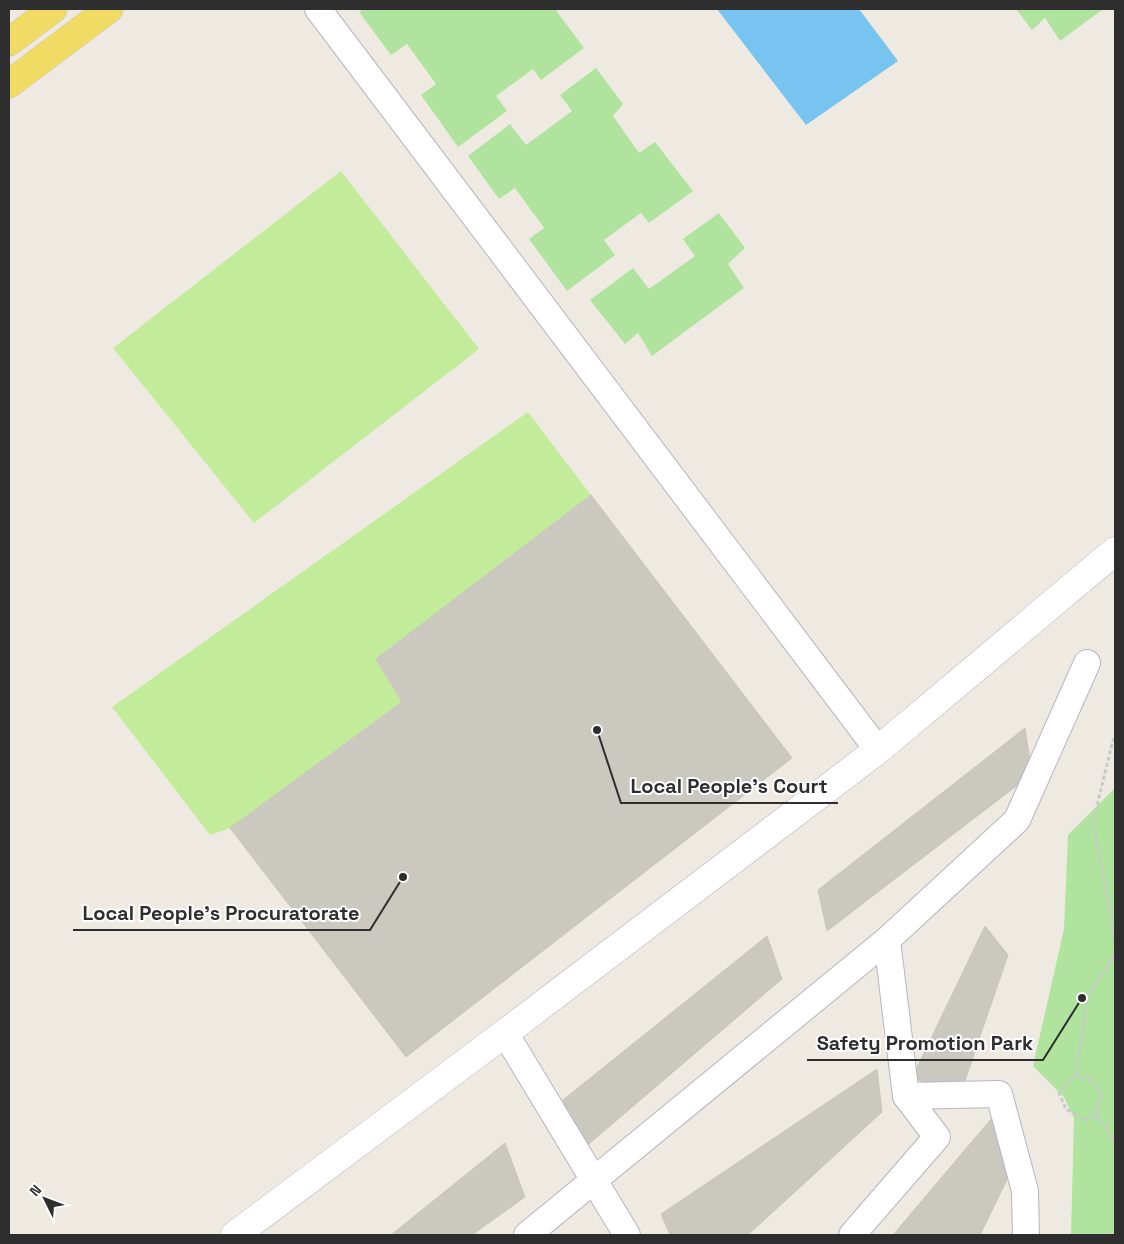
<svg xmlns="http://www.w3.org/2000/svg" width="1124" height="1244" font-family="'Space Grotesk',sans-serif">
<rect width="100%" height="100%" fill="#efeae1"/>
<g fill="#b0e49e">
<polygon points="363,9 555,9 584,48 541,80 533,69 496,96 507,111 458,147 421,95 436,84 407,44 391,55 359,12"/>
<polygon points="1016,9 1103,9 1060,41 1045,18 1032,30"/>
<polygon points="596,68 623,104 613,116 639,153 655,142 693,191 649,223 641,213 604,240 615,255 567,291 529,239 544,228 515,188 499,199 468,156 510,124 526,145 572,111 560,95"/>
<polygon points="719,213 745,248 728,264 744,288 652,356 638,333 625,344 590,300 633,268 649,289 695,256 683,239"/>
<polygon points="1115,788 1115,1235 1071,1235 1074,1118 1064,1097 1033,1066 1064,929 1068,835"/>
</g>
<g fill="#c2eb9a">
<polygon points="341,171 479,349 254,523 113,348"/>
<polygon points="528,412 591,495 376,659 402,702 230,828 210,835 112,707"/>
</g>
<polygon fill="#76c4ef" points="717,9 859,9 898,61 806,125"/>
<g fill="#cbc8bf" stroke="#cac6ba">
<polygon points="591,495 792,758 575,926 402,702 376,659"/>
<polygon points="402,702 575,926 406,1057 230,828"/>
<polygon points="1025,728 1032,774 827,931 818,890"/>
<polygon points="985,926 1008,955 961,1092 912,1078"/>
<polygon points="767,936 782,979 583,1149 563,1100"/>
<polygon points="877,1069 882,1112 749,1234 670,1235 661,1214"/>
<polygon points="997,1112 1019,1155 980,1235 893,1235"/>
<polygon points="505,1143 525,1197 472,1235 391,1235"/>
</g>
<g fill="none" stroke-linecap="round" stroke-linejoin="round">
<defs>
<g id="street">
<polyline points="318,9 878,750"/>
<polyline points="505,1033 627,1235"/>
<polyline points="527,1235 887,940"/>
<polyline points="852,1235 937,1137 906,1096"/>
<polyline points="1026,1235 1025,1191 999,1094 906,1096 887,940 1017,820 1087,663"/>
</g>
<polyline id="secondary" points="235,1235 505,1033 878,750 1115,551"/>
<g id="primary">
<polyline points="9,42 53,9"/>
<polyline points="9,84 109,9"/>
</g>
</defs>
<use href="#street" stroke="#b4b5c1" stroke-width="28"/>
<use href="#secondary" stroke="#b4b5c1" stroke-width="29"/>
<use href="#primary" stroke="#c9c9c9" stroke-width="29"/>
<g stroke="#c9c9c9" stroke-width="3" stroke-dasharray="4 2.5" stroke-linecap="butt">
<polyline points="1115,739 1113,740 1093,822 1115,939"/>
<polygon points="1076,1075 1093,1081 1102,1094 1096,1115 1086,1120 1066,1109 1059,1093"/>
<polyline points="1076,1075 1088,996 1115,954"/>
<polyline points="1096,1115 1115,1140"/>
</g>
<use href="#street" stroke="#fff" stroke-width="26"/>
<use href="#secondary" stroke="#fff" stroke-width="28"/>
<use href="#primary" stroke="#f0dc64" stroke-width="28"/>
</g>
<path fill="none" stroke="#2e2e2e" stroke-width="2" d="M597 730L621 803H838M403 877L370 930H73M1082 998L1043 1060H807"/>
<g fill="#2e2e2e" stroke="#fff" stroke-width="2">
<circle cx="597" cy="730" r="5"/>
<circle cx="403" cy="877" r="5"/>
<circle cx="1082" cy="998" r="5"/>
</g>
<g font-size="20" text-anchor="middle" font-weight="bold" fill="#2e2e2e" stroke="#fff" stroke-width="4" stroke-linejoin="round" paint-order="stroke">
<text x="729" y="793">Local People's Court</text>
<text x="221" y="920">Local People's Procuratorate</text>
<text x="925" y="1050">Safety Promotion Park</text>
</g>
<rect width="1124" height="1244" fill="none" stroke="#2e2e2e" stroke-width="20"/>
<g transform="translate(45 1199) rotate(312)" stroke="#ffffff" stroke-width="4" paint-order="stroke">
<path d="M0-4L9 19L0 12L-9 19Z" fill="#2e2e2e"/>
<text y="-8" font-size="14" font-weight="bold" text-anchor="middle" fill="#2e2e2e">N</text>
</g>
</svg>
